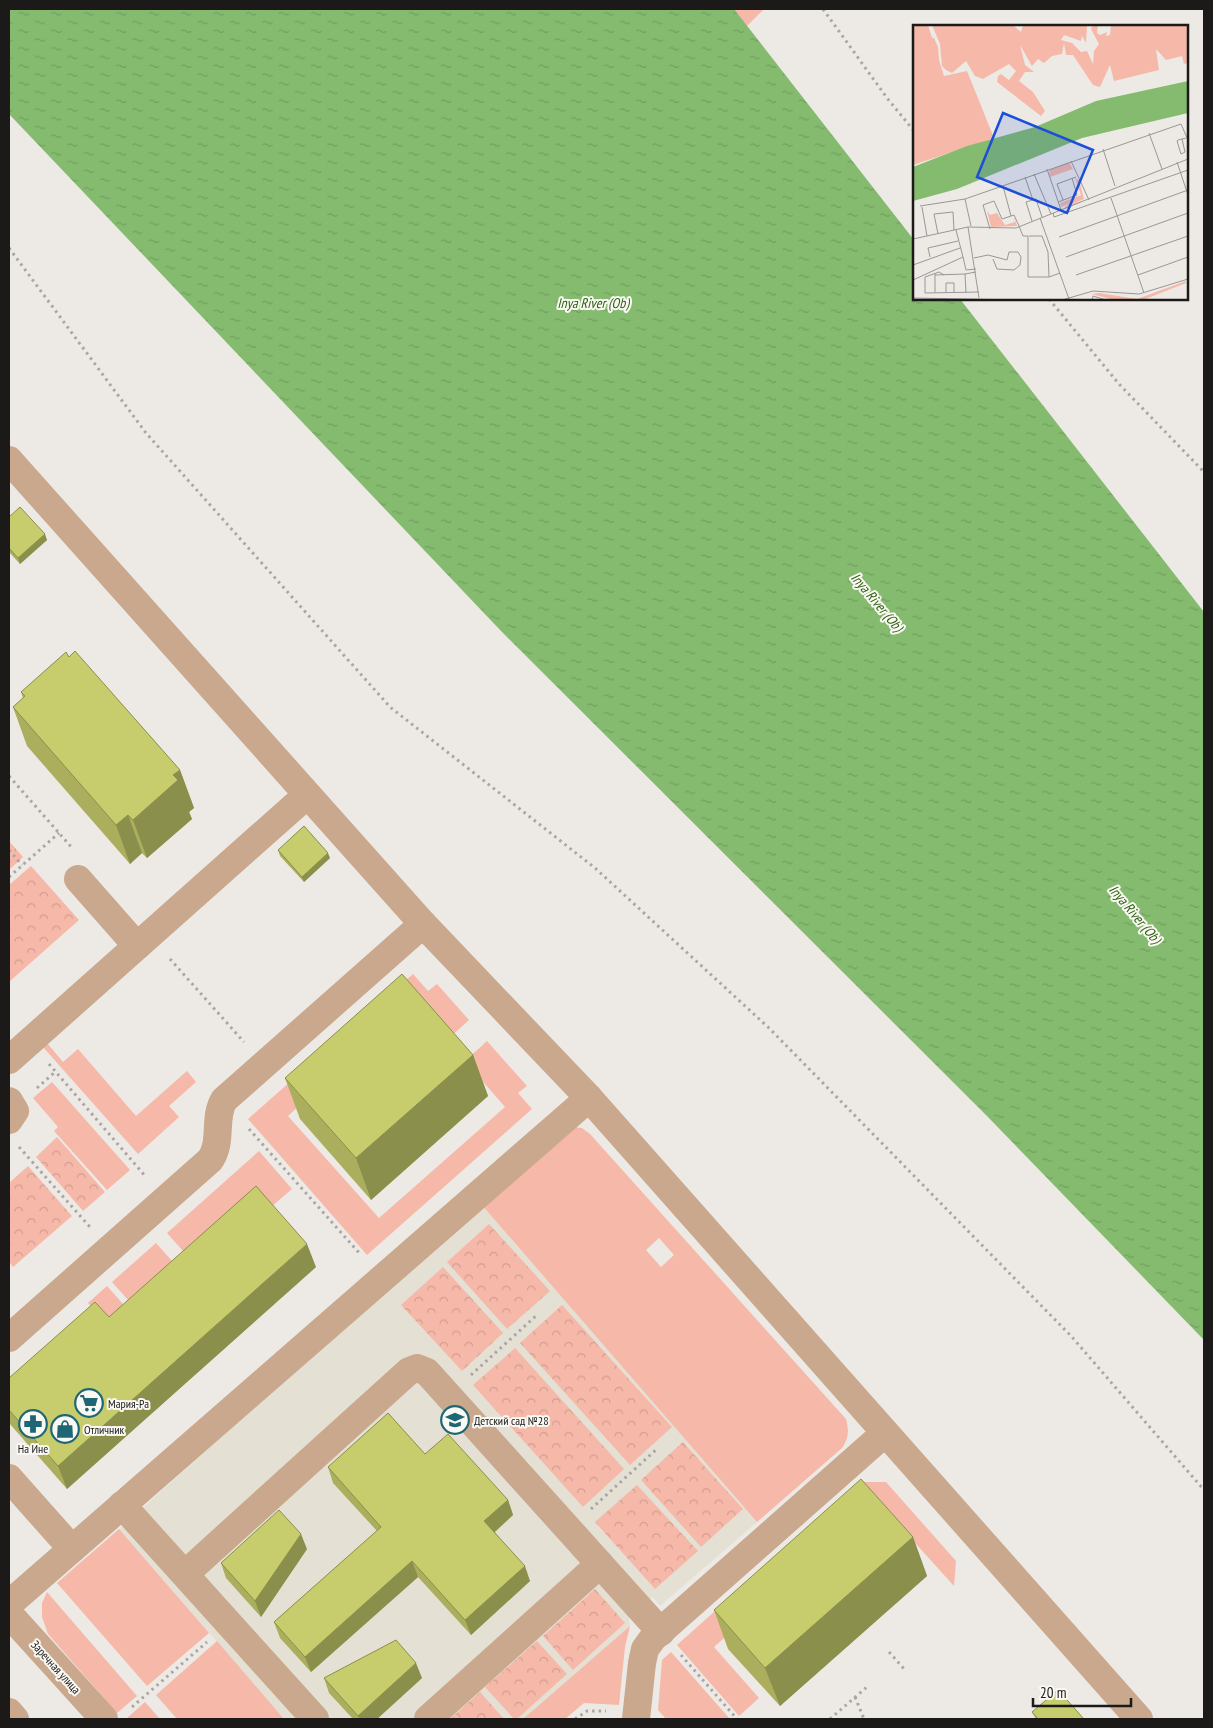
<svg xmlns="http://www.w3.org/2000/svg" width="1213" height="1728" font-family="'PT Sans Narrow',sans-serif">
<defs>
<pattern id="park-crowns" width="20" height="18" patternUnits="userSpaceOnUse" patternTransform="scale(1.25)"><rect width="20" height="18" fill="#f6b8a8"/><path d="M2 6a3 3 0 1 1 6 0M12 15a3 3 0 1 1 6 0" fill="none" stroke="#d29e90"/></pattern>
<pattern id="water-ripples" width="26" height="14" patternUnits="userSpaceOnUse" patternTransform="scale(1.25)"><rect width="26" height="14" fill="#84bb6e"/><path d="M2 4q2-2 4 0t4 0M15 11q2-2 4 0t4 0" fill="none" stroke="#71a05f"/></pattern>
</defs>
<rect width="100%" height="100%" fill="#edeae6"/>
<polygon fill="#e5e0d4" points="481,1204 757,1522 660,1606 653,1597 629,1618 630,1626 523,1719 284,1719 119,1529"/>
<g fill="#f6b8a8" fill-rule="evenodd">
<polygon points="733,9 764,9 747,26"/>
<polygon points="413,974 428,991 437,984 469,1020 447,1040 375,1007"/>
<polygon points="487,1041 527,1086 518,1093 532,1109 367,1255 248,1119 300,1073 316,1090 288,1116 379,1218 505,1107 465,1061"/>
<polygon points="47,1043 63,1062 78,1049 136,1116 187,1071 196,1082 169,1106 179,1117 138,1154 43,1047"/>
<polygon points="52,1082 130,1170 107,1190 54,1131 58,1127 33,1098"/>
<path d="M 574,1127 L 582,1128 L 590,1134 L 846,1419 C 849,1430 849,1438 842,1448 L 757,1522 L 481,1204 ZM 659,1238 L 674,1255 L 661,1267 L 646,1250 Z"/>
<polygon points="259,1151 292,1189 271,1207 191,1260 167,1233"/>
<polygon points="156,1243 180,1270 136,1309 112,1282"/>
<polygon points="107,1286 131,1313 112,1330 88,1303"/>
<polygon points="860,1482 886,1482 956,1561 954,1586"/>
<polygon points="119,1529 209,1633 147,1686 57,1583"/>
<polygon points="789,1545 807,1564 714,1647 759,1698 739,1716 677,1645"/>
<polygon points="47,1592 137,1696 117,1713 48,1634 42,1617 42,1603"/>
<polygon points="630,1626 625,1647 619,1705 584,1703 565,1719 523,1719"/>
<polygon points="217,1641 284,1719 177,1719 156,1695"/>
<polygon points="671,1652 730,1719 666,1719 658,1710 662,1660"/>
<polygon points="145,1702 160,1719 126,1719"/>
</g>
<g fill="url(#park-crowns)">
<polygon points="9,841 23,857 9,870"/>
<polygon points="31,866 79,920 9,982 9,885"/>
<polygon points="57,1137 105,1192 83,1211 36,1157"/>
<polygon points="28,1166 72,1216 13,1267 9,1262 9,1183"/>
<polygon points="489,1224 550,1291 507,1329 447,1262"/>
<polygon points="443,1267 503,1333 462,1371 401,1305"/>
<polygon points="562,1305 672,1427 630,1465 520,1343"/>
<polygon points="515,1348 624,1469 583,1507 473,1385"/>
<polygon points="683,1442 743,1509 701,1547 641,1480"/>
<polygon points="637,1485 698,1551 655,1589 595,1522"/>
<polygon points="595,1589 625,1623 573,1670 543,1636"/>
<polygon points="537,1641 567,1674 517,1719 514,1719 485,1687"/>
<polygon points="480,1692 504,1719 450,1719"/>
</g>
<polygon fill="url(#water-ripples)" points="9,9 734,9 914,240 914,299 960,299 1204,612 1204,1340 986,1115 502,632 9,114"/>
<g fill="none" stroke-linecap="round" stroke-linejoin="round">
<g stroke="#a9a6a3" stroke-width="3" stroke-dasharray="2.5 4" stroke-linecap="butt">
<polyline points="823,9 887,98 914,131"/>
<polyline points="9,248 146,433 390,707 595,868 769,1028 1072,1337 1204,1490"/>
<polyline points="1049,299 1119,384 1204,472"/>
<polyline points="9,776 73,849"/>
<polyline points="9,850 22,865"/>
<polyline points="9,877 59,833"/>
<polyline points="170,959 244,1042"/>
<polyline points="49,1064 146,1177"/>
<polyline points="37,1088 55,1072"/>
<polyline points="249,1129 361,1255"/>
<polyline points="19,1147 90,1227"/>
<polyline points="471,1375 538,1314"/>
<polyline points="591,1509 658,1448"/>
<polyline points="889,1652 905,1670"/>
<polyline points="681,1655 737,1719"/>
<polyline points="855,1697 864,1719"/>
<polyline points="132,1707 207,1642"/>
<polyline points="575,1719 587,1711 606,1711"/>
<polyline points="830,1719 868,1686"/>
</g>
<g stroke="#c9a88d" stroke-width="28">
<polyline points="9,460 423,924 589,1098 1139,1719"/>
<polyline points="78,879 137,946"/>
<polyline points="9,1060 307,795"/>
<polyline points="9,1101 15,1111 9,1120"/>
<path d="M 9,1338 L 210,1160 C 223,1142 213,1118 224,1100 L 423,924"/>
<polyline points="9,1478 72,1549"/>
<polyline points="122,1505 315,1719"/>
<polyline points="185,1574 409,1371 417,1368 427,1372 661,1632"/>
<polyline points="9,1604 589,1098"/>
<polyline points="9,1614 104,1719"/>
<polyline points="9,1712 15,1719"/>
<polyline points="428,1719 600,1564"/>
<polyline points="636,1719 642,1663 645,1649 653,1638 885,1433"/>
</g>
</g>
<g fill="#abaf5d">
<polygon points="9,517 47,540 20,564 9,552"/>
<polygon points="69,657 180,770 194,808 189,812 192,819 147,858 142,853 130,864 27,746 13,707 23,698 21,692"/>
<polygon points="278,850 330,858 304,882 280,856"/>
<polygon points="473,1055 488,1096 371,1200 300,1119 285,1078"/>
<polygon points="316,1267 67,1489 9,1423 9,1378 109,1317"/>
<polygon points="425,1454 508,1500 513,1515 495,1532 530,1581 471,1635 418,1577 311,1672 280,1638 274,1622 377,1531 333,1483 328,1467"/>
<polygon points="913,1537 927,1576 780,1706 728,1649 714,1610"/>
<polygon points="307,1549 261,1617 226,1578 221,1563"/>
<polygon points="324,1678 422,1678 377,1719 353,1719 329,1693"/>
<polygon points="1032,1712 1084,1719 1036,1719"/>
</g>
<g fill="#8b8f4c">
<polygon points="45,534 47,540 20,564 18,558"/>
<polygon points="180,770 194,808 189,812 192,819 147,858 133,820 173,775"/>
<polygon points="128,815 142,853 130,864 116,825"/>
<polygon points="328,853 330,858 304,882 302,877"/>
<polygon points="473,1055 488,1096 371,1200 356,1158"/>
<polygon points="307,1244 316,1267 67,1489 58,1466"/>
<polygon points="508,1500 513,1515 490,1536 484,1521"/>
<polygon points="301,1534 307,1549 261,1617 255,1601"/>
<polygon points="913,1537 927,1576 780,1706 765,1668"/>
<polygon points="412,1561 418,1577 311,1672 305,1657"/>
<polygon points="525,1566 530,1581 471,1635 465,1620"/>
<polygon points="416,1663 422,1678 377,1719 360,1719 358,1716"/>
</g>
<g fill="#c7cc6c" stroke="#8b8f4c">
<polygon points="20,507 45,534 18,558 9,548 9,517"/>
<polygon points="75,651 180,770 173,775 178,780 133,820 128,815 116,825 13,707 25,696 21,692 66,652 69,657"/>
<polygon points="304,826 328,853 302,877 278,850"/>
<polygon points="402,974 473,1055 356,1158 285,1078"/>
<polygon points="256,1186 307,1244 58,1466 9,1410 9,1378 95,1302 109,1317"/>
<polygon points="388,1413 425,1454 448,1434 508,1500 484,1521 525,1566 465,1620 412,1561 305,1657 274,1622 381,1527 328,1467"/>
<polygon points="861,1479 913,1537 765,1668 714,1610"/>
<polygon points="279,1510 301,1534 255,1601 221,1563"/>
<polygon points="396,1640 416,1663 358,1716 324,1678"/>
<polygon points="1058,1690 1084,1719 1038,1719 1032,1712"/>
</g>
<defs>
<symbol id="supermarket-ring" viewBox="-11 -11 22 22"><circle r="9.5" fill="#faf8f3" stroke="#1e6674" stroke-width="1.5"/><path d="M-6-5.5h2.5l.6 2H6L4.5 2H-2.5L-4.4-4H-6ZM-1.5 3.2a1.3 1.3 0 1 0 .1 0ZM3 3.2a1.3 1.3 0 1 0 .1 0Z" fill="#1e6674"/></symbol>
<symbol id="school-ring" viewBox="-11 -11 22 22"><circle r="9.5" fill="#faf8f3" stroke="#1e6674" stroke-width="1.5"/><path d="M0-5L7-2L0 1L-7-2ZM-4 1L0 2.5L4 1V4Q0 6-4 4Z" fill="#1e6674"/></symbol>
<symbol id="pharmacy-ring" viewBox="-11 -11 22 22"><circle r="9.5" fill="#faf8f3" stroke="#1e6674" stroke-width="1.5"/><path d="M-2-6h4v4h4v4h-4v4h-4v-4h-4v-4h4Z" fill="#1e6674"/></symbol>
<symbol id="shop-ring" viewBox="-11 -11 22 22"><circle r="9.5" fill="#faf8f3" stroke="#1e6674" stroke-width="1.5"/><path d="M-5-2.5h2.3a2.7 3.5 0 0 1 5.4 0H5L5.5 6h-11ZM-1.5-2.5h3a1.5 2.3 0 0 0-3 0Z" fill="#1e6674"/></symbol>
</defs>
<g fill-rule="evenodd">
<use href="#supermarket-ring" x="73" y="1387" width="32" height="32"/>
<use href="#school-ring" x="439" y="1404" width="32" height="32"/>
<use href="#pharmacy-ring" x="17" y="1408" width="32" height="32"/>
<use href="#shop-ring" x="49" y="1413" width="32" height="32"/>
</g>
<g text-anchor="middle" dominant-baseline="central" stroke-width="4" stroke-linejoin="round" paint-order="stroke">
<g font-size="12" fill="#1b1a19" stroke="#faf8f3" text-anchor="start">
<text x="108" y="1403">Мария-Ра</text>
<text x="474" y="1420">Детский сад №28</text>
<text x="84" y="1429">Отличник</text>
<text x="33" y="1448" text-anchor="middle">На Ине</text>
</g>
<g font-size="12" fill="#1b1a19" stroke="#faf8f3">
<text transform="translate(56 1667) rotate(48)">Заречная улица</text>
</g>
<g font-size="14" font-style="italic" fill="#2f6113" stroke="#faf8f3">
<text x="593" y="303">Inya River (Ob)</text>
<text transform="translate(877 602) rotate(50)">Inya River (Ob)</text>
<text transform="translate(1135 914) rotate(50)">Inya River (Ob)</text>
</g>
</g>
<g transform="translate(913 25)">
<rect width="275" height="275" fill="#edeae6"/>
<path d="M 0,0 L 15,0 L 31,51 L 54,46 L 81,113 L 0,140 ZM 156,137 L 160,144 L 137,152 L 136,145 ZM 162,153 L 166,155 L 171,174 L 159,179 L 172,175 L 150,184 L 156,179 L 148,182 L 147,178 L 168,170 ZM 74,186 L 77,190 L 84,188 L 92,200 L 102,197 L 101,191 L 104,201 L 78,202 Z" fill="#f6b8a8"/>
<path d="M 19,0 L 100,0 L 108,7 L 110,0 L 174,0 L 173,18 L 169,11 L 168,16 L 151,10 L 148,15 L 159,18 L 168,27 L 174,26 L 180,39 L 181,26 L 186,19 L 178,4 L 180,0 L 185,0 L 184,8 L 187,10 L 194,7 L 193,11 L 197,10 L 198,0 L 275,0 L 275,38 L 271,39 L 269,31 L 253,35 L 243,24 L 246,45 L 201,56 L 197,40 L 187,62 L 180,60 L 160,30 L 153,30 L 151,18 L 149,29 L 139,31 L 131,38 L 125,34 L 119,41 L 107,20 L 112,40 L 121,47 L 112,47 L 106,56 L 120,67 L 132,86 L 128,91 L 84,57 L 85,51 L 88,49 L 96,55 L 103,46 L 96,39 L 70,54 L 62,51 L 53,36 L 39,48 L 33,45 L 29,41 L 27,19 ZM 13,12 L 21,13 L 25,22 L 26,35 L 22,36 L 27,43 L 22,44 ZM 0,17 L 3,21 L 13,48 L 0,36 ZM 0,54 L 13,56 L 22,81 L 0,62 ZM 23,96 L 30,113 L 15,119 L 10,107 ZM 273,256 L 273,258 L 230,275 L 201,275 L 179,269 L 186,268 L 224,274 Z" fill="#f6b8a8"/>
<path d="M 275,56 L 275,88 L 169,113 L 44,164 L 0,176 L 0,142 L 54,121 L 122,102 L 183,76 Z" fill="#84bb6e"/>
<path fill="none" stroke="#999794" stroke-width="1" d="M 236,108 L 249,144M 269,114 L 272,127 L 268,129 L 264,116 L 265,115 L 273,113M 190,124 L 202,161M 158,136 L 176,175M 264,137 L 275,170M 134,144 L 148,185M 121,149 L 138,189M 112,152 L 120,175M 90,161 L 98,191M 198,173 L 231,268M 52,174 L 58,201M 150,175 L 144,159 L 163,152M 145,177 L 164,170 L 159,153M 7,181 L 52,174 L 268,99 L 275,115M 9,182 L 14,211M 140,188 L 141,192 L 275,145M 127,193 L 156,274M 119,196 L 113,177 L 123,174 L 129,192M 106,201 L 110,211 L 115,211 L 115,252 L 136,252 L 147,248M 55,202 L 103,203 L 275,134M 77,204 L 70,180 L 81,176 L 89,194 L 101,190 L 106,201M 43,205 L 50,232M 25,209 L 21,189 L 40,187 L 41,205M 116,211 L 129,211 L 135,227 L 136,252M 146,212 L 275,165M 0,214 L 55,202 L 66,273M 17,232 L 15,223 L 45,216M 153,232 L 275,188M 61,233 L 75,230 L 94,235 L 96,227 L 105,227 L 108,232 L 107,240 L 101,245 L 84,244 L 80,234M 0,240 L 47,223M 22,250 L 52,249M 31,250 L 26,247 L 12,252 L 12,268 L 66,267M 163,250 L 275,211M 225,250 L 275,232M 0,255 L 50,232 L 53,245 L 63,244M 22,267 L 22,249M 33,267 L 33,258 L 41,258 L 41,267M 53,268 L 52,249 L 63,247M 0,273 L 104,275M 149,275 L 180,266 L 226,269 L 275,254M 179,275 L 180,271 L 193,275"/>
<path fill="#1d4ed8" fill-opacity="0.15" stroke="#1d4ed8" stroke-width="2.5" d="M 90,88 L 180,125 L 154,188 L 64,152 Z"/>
<rect width="275" height="275" fill="none" stroke="#1b1a19" stroke-width="2.5"/>
</g>
<rect width="1213" height="1728" fill="none" stroke="#1b1a19" stroke-width="20"/>
<path d="M1033 1698v8h98v-8" fill="none" stroke="#1b1a19" stroke-width="2.5"/>
<text x="1040" y="1698" font-size="15" fill="#1b1a19" stroke="#faf8f3" stroke-width="4" paint-order="stroke">20 m</text>
</svg>
